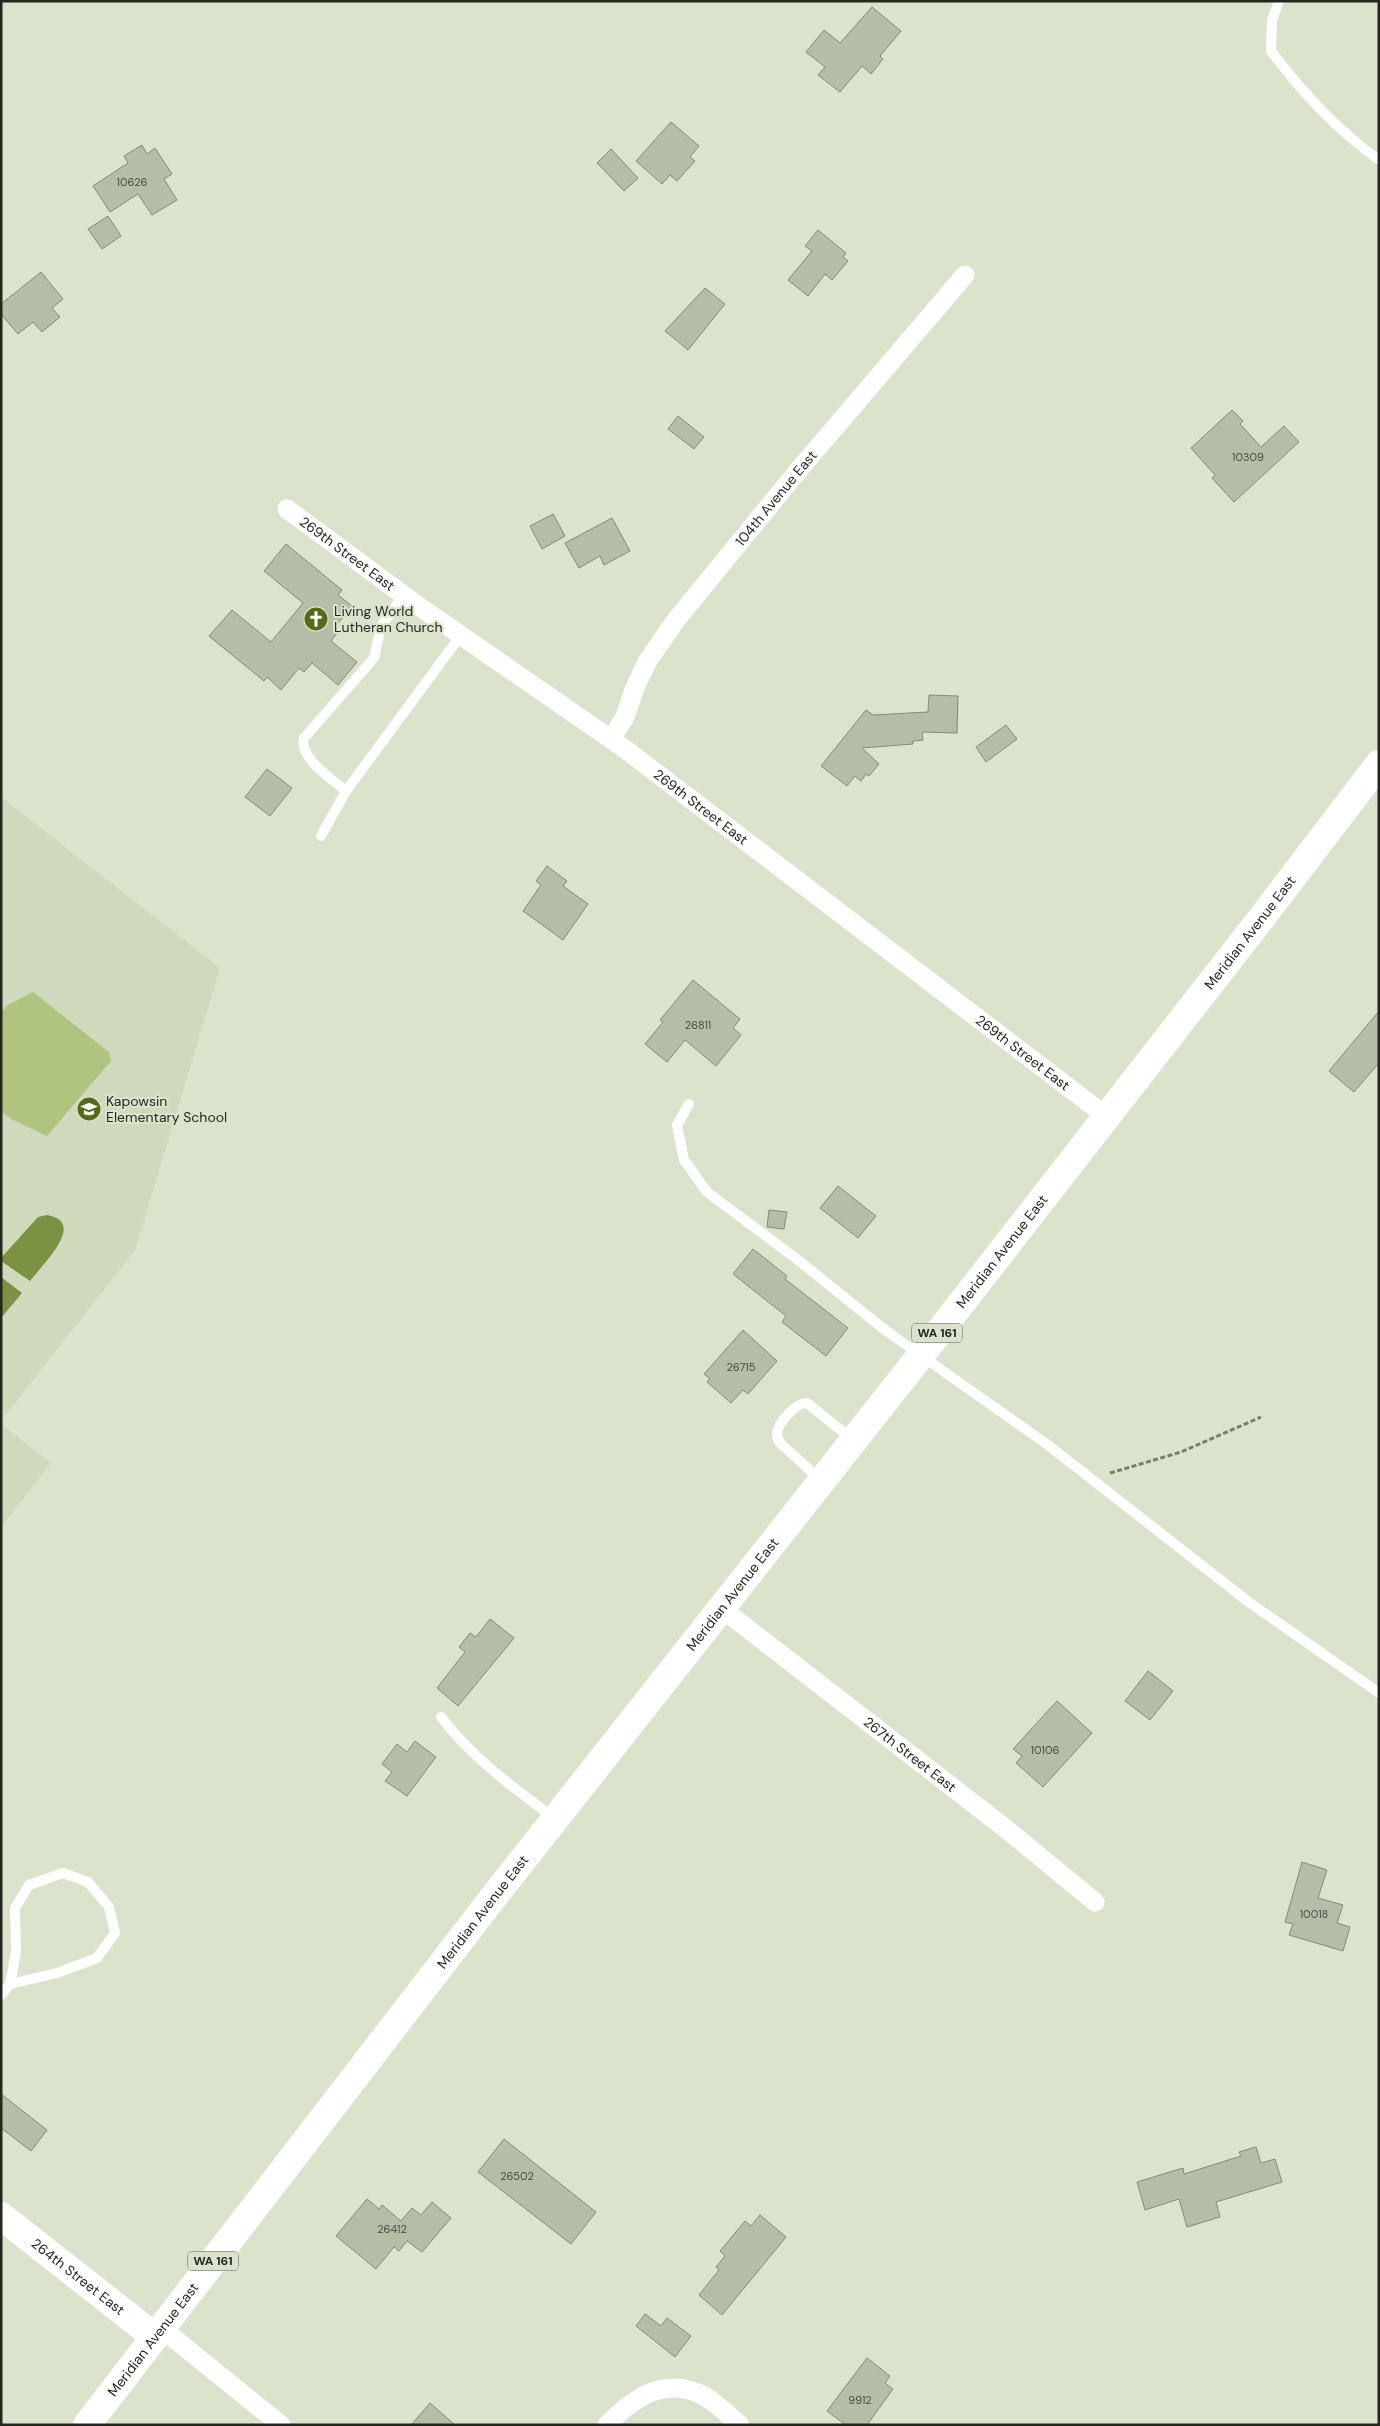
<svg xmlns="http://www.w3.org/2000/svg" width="1380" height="2426" font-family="'DM Sans',sans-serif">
<rect width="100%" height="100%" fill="#dbe3cc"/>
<g fill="#cfdabc">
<polygon points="1,797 220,968 135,1250 1,1421"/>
<polygon points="1,1424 51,1463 1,1527"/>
</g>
<polygon fill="#aec47f" points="33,992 109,1052 111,1061 47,1136 11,1119 1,1111 1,1012 8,1005"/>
<g fill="#7a9242">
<path d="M 47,1215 C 88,1222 42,1265 30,1281 L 1,1261 L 1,1258 L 38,1217 Z"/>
<polygon points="1,1277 22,1293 1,1318"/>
</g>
<g fill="#b5bda7" stroke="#838b76">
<polygon points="872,7 901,31 880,56 883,59 871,74 862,66 840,92 818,75 825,67 806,52 824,30 840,43"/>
<polygon points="671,122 699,146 690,157 695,161 677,181 670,175 662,184 636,161"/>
<polygon points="142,145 147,154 155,148 172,174 164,179 177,200 152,215 138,194 110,212 93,186 128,163 124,156"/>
<polygon points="611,149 638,178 624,191 597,163"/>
<polygon points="108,216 121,236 102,249 88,229"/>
<polygon points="818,230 846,253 843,257 848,261 832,280 825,274 808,296 788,280 812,251 805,246"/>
<polygon points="41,272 63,299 52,308 60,317 42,332 33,322 18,334 1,314 1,304"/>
<polygon points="705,288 725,304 688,350 665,331"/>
<polygon points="1232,410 1243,421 1240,424 1261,447 1284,426 1299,442 1234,502 1212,478 1215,475 1191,448"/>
<polygon points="678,416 704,437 694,449 668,429"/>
<polygon points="553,514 565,536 542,549 530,526"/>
<polygon points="612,518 630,551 604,565 600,556 579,568 565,543"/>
<polygon points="286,544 342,590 338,595 352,606 334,628 339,631 331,641 357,662 338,685 312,663 304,672 299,668 281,690 267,677 264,681 209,636 232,610 271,642 303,603 264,571"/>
<polygon points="929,695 958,696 957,733 922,732 923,740 913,741 913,744 862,748 879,764 869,776 866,774 861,781 855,776 847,786 821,766 866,710 873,715 928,712"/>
<polygon points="1006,725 1017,739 986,762 976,747"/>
<polygon points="267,769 292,788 270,816 245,797"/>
<polygon points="547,866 567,881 563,886 588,904 563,940 523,911 541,885 536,881"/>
<polygon points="693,980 740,1019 733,1028 741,1035 716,1066 685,1040 667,1062 645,1044 663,1022 660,1020"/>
<polygon points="1379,1011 1379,1063 1354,1092 1329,1071"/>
<polygon points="838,1186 876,1216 858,1238 820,1208"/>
<polygon points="769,1210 787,1212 784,1229 767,1227"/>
<polygon points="753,1249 787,1276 785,1279 848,1328 826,1356 782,1322 786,1316 733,1274"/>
<polygon points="743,1330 777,1361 748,1394 743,1390 731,1403 707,1382 710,1379 704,1374"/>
<polygon points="490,1619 514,1638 458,1706 437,1688 465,1652 459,1647 470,1633 476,1637"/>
<polygon points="1148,1671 1173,1691 1150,1720 1125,1701"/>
<polygon points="1057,1701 1092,1733 1043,1787 1016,1763 1022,1756 1013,1749"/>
<polygon points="415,1741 436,1757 407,1796 385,1781 392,1772 382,1764 397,1744 407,1752"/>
<polygon points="1302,1862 1327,1870 1318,1898 1343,1905 1337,1923 1350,1927 1343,1951 1289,1935 1293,1924 1285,1922"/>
<polygon points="1,2094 47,2130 31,2151 1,2128"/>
<polygon points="504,2139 596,2212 571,2244 478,2172"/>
<polygon points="1256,2147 1261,2163 1275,2159 1282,2182 1216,2202 1220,2217 1187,2227 1179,2199 1145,2210 1137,2182 1183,2168 1184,2174 1241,2156 1239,2152"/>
<polygon points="367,2199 379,2209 382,2205 401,2221 412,2208 421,2215 432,2202 451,2218 422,2252 407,2241 399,2251 394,2247 376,2269 336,2236"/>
<polygon points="760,2215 786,2237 722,2315 699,2295 719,2270 716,2267 725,2256 720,2251 745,2221 751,2226"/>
<polygon points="645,2314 661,2326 667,2318 691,2336 675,2357 636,2326"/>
<polygon points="867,2358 890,2376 885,2383 893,2389 867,2425 846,2425 827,2411"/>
<polygon points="430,2403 455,2425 411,2425"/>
</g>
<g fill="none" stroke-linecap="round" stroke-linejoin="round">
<polyline stroke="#777d6e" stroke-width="3" stroke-dasharray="5 2.5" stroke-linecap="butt" points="1110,1473 1181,1452 1261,1417"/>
<g stroke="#fff" stroke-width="10">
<path d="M 1279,1 L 1272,20 L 1271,51 C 1303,93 1336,129 1379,160"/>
<path d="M 346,791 C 332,779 298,757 304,738 L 374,658 L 381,626 L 404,595"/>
<polyline points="321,836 346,791 461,635"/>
<polyline points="689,1104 677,1125 684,1160 707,1192 798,1260 885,1330 1048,1445 1250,1603 1379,1693"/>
<path d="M 821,1480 L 782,1445 C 779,1442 777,1439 777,1434 C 778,1422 796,1403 807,1403 L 853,1440"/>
<path d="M 441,1717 C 472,1758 514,1788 554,1818"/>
<polyline points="1,1995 10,1984 16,1952 15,1908 29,1885 63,1873 88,1882 109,1907 115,1933 97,1958 57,1973 10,1984"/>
</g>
<g stroke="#fff" stroke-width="19">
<path id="s1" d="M 287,509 L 417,605 L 625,749 L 1106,1116"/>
<path id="s2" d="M 611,739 L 625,717 L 634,690 L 647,662 L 676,620 L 797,472 L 965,275"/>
<path id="s3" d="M 721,1608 L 1005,1828 L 1095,1902"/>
<polyline points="161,2328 281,2425"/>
<path d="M 607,2425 C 632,2399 662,2377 700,2394 C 714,2400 728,2415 740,2425"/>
</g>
<path stroke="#fff" stroke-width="28" id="s4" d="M 1,2216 L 155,2337"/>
<path stroke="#fff" stroke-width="28" id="s5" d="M 87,2425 L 492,1899 L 921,1355 L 1263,916 L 1379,764"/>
</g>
<defs>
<symbol id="church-disc" viewBox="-11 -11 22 22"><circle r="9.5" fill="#566b19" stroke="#dbe3cc"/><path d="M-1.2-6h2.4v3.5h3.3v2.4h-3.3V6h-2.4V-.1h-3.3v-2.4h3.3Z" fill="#fff"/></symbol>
<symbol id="school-disc" viewBox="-11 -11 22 22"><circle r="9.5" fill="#566b19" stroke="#dbe3cc"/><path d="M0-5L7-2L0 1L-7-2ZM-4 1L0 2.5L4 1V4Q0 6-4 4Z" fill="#fff"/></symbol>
</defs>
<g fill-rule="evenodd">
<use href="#church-disc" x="302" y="605" width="28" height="28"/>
<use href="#school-disc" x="75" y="1095" width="28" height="28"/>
</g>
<g text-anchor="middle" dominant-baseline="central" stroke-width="4" stroke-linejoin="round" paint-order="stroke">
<g font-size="11" fill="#484c41">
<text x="132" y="182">10626</text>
<text x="1248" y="457">10309</text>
<text x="698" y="1025">26811</text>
<text x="741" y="1367">26715</text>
<text x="1045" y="1750">10106</text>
<text x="1314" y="1914">10018</text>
<text x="517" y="2176">26502</text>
<text x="392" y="2229">26412</text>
<text x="860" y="2400">9912</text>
</g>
<g fill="#dbe3cc" stroke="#5b5f53" stroke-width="1">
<rect x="912" y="1323.5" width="50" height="19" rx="4"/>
<rect x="188" y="2251.5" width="50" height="19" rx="4"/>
</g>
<g font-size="12" font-weight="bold" fill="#24271f">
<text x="937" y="1333">WA 161</text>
<text x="213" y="2261">WA 161</text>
</g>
<g font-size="14" fill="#24271f" stroke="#dbe3cc">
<text stroke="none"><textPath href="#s2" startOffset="294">104th Avenue East</textPath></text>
<text stroke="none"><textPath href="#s1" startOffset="75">269th Street East</textPath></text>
<text stroke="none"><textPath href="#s1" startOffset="510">269th Street East</textPath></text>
<text stroke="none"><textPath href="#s5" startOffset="1892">Meridian Avenue East</textPath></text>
<text stroke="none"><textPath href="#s1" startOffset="915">269th Street East</textPath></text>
<text stroke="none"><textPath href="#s5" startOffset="1488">Meridian Avenue East</textPath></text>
<text stroke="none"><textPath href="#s5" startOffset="1052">Meridian Avenue East</textPath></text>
<text stroke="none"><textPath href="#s3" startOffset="239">267th Street East</textPath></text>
<text stroke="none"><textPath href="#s5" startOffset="648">Meridian Avenue East</textPath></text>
<text stroke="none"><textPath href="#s4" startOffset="98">264th Street East</textPath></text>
<text stroke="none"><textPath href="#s5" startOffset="108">Meridian Avenue East</textPath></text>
</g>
<g font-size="14" fill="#24271f" stroke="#dbe3cc" text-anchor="start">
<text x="334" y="611">Living World<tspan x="334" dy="16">Lutheran Church</tspan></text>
<text x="106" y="1101">Kapowsin<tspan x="106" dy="16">Elementary School</tspan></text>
</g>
</g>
<rect width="1380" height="2426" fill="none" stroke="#24271f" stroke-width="5"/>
</svg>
